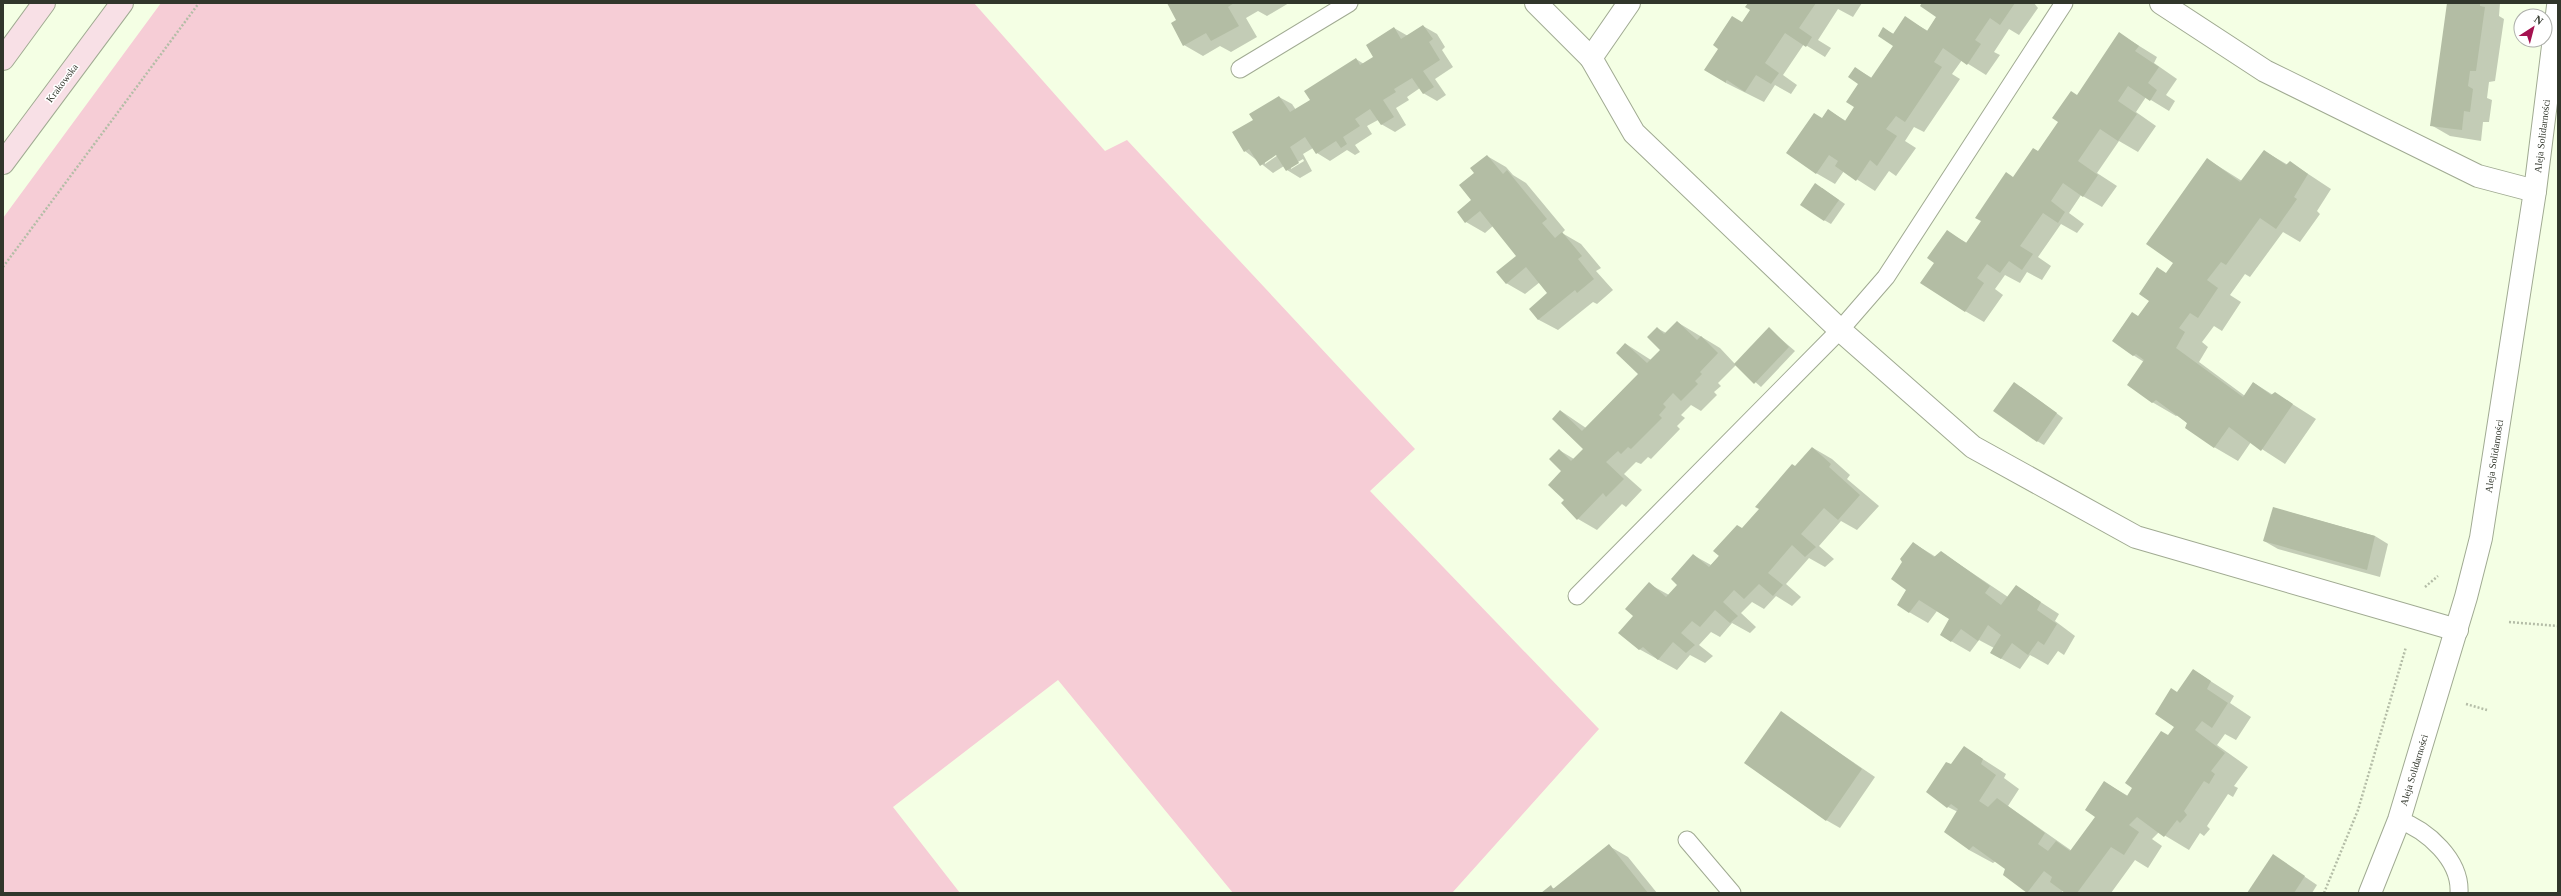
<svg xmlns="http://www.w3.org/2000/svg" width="2561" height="896" font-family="Georgia,serif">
<rect width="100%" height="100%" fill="#f4ffe4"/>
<polygon fill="#f6cdd6" points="161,3 974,3 1105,151 1127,140 1415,449 1370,491 1599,729 1452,893 1233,893 1058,680 893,807 960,893 3,893 3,218"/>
<g fill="#0003" fill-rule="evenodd">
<polygon points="1168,3 1289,3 1267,16 1258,11 1246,18 1257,37 1231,52 1220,46 1203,56 1184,45 1177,20"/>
<polygon points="1749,3 1862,3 1853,17 1838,9 1818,40 1831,48 1825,57 1804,44 1783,75 1797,85 1791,94 1775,85 1764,102 1726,83 1743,23 1751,10"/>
<polygon points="1923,3 2034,3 2038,8 2019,35 2009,29 1994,52 2000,55 1986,75 1962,60 1952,74 1960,79 1924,132 1914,127 1905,141 1916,148 1896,176 1889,171 1875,191 1844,171 1835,184 1816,173 1822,119 1828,110 1846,121 1855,107 1859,83 1855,68 1872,78 1894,45 1884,29 1894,34 1905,18 1928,31 1937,16"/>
<polygon points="2448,3 2500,3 2499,16 2504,19 2495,81 2489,82 2487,98 2492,100 2489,122 2483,122 2481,141 2450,136 2431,125"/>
<path d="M 1423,26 L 1437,34 L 1445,47 L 1442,50 L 1453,67 L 1435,79 L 1446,95 L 1437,101 L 1423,93 L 1420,88 L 1407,97 L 1409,100 L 1396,108 L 1406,125 L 1395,132 L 1381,124 L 1378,120 L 1367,126 L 1372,134 L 1355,145 L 1360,152 L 1355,155 L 1347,150 L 1330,161 L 1317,153 L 1313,148 L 1303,154 L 1312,171 L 1300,178 L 1287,170 L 1284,166 L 1273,173 L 1245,151 L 1254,120 L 1279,97 L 1292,104 L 1296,110 L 1311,100 L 1356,59 L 1364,64 L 1375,57 L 1394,28 L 1408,36 ZM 1280,152 L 1281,153 L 1265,164 L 1265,161 ZM 1303,159 L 1304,161 L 1291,169 L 1291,166 Z"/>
<polygon points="2120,34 2157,57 2154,63 2177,79 2166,95 2175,101 2169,111 2146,97 2136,112 2156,126 2138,152 2119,141 2097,173 2117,186 2102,207 2081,195 2069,213 2084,224 2077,233 2061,224 2038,257 2051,266 2042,280 2027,272 2020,283 2005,275 1995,289 2003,295 1984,322 1965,311 1935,262 1947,232 1967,243 2014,178 2038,153"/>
<polygon points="2264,151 2288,165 2290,162 2331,189 2317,211 2320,214 2300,242 2283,232 2250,277 2245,274 2230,295 2241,302 2222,331 2214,326 2202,342 2208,347 2199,362 2245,396 2254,383 2273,395 2275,393 2316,419 2285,464 2251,442 2238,461 2214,447 2178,415 2176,416 2152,402 2144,362 2133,355 2139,317 2174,263 2207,159 2242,181"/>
<polygon points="1487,156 1506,167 1513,175 1526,183 1565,230 1562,233 1581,244 1601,268 1596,271 1613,290 1597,304 1593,302 1558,330 1539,320 1530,309 1549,294 1540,282 1525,294 1506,283 1518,256 1493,226 1485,233 1466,222 1458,212 1472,200 1475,173"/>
<polygon points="1822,188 1845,204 1831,224 1824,220"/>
<polygon points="1677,322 1720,348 1735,364 1769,329 1795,351 1761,387 1736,365 1718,383 1721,386 1714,392 1717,395 1701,411 1691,405 1681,415 1685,418 1677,426 1680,429 1651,459 1648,457 1641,464 1636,462 1624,474 1642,490 1626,507 1622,504 1597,530 1578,519 1563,503 1565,500 1559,450 1574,459 1585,449 1561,411 1586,428 1639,374 1626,344 1651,360 1661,350 1657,328 1666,333"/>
<polygon points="2021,387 2063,418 2044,445 2037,441"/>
<polygon points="1813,448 1832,459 1850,475 1847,479 1879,506 1857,530 1841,521 1819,546 1834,559 1825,567 1809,558 1786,584 1801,597 1792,606 1776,596 1764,609 1752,602 1741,613 1756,627 1750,633 1732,623 1720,637 1711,632 1699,645 1713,656 1705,663 1690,655 1677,670 1639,649 1635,616 1649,584 1669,595 1678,585 1693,555 1711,565"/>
<polygon points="2274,508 2375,536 2388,544 2380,577 2278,549 2264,541"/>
<polygon points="1913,543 1936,557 1941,552 2008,597 2016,586 2059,614 2055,621 2075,636 2064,655 2058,651 2048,665 2030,655 2020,669 1991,653 1994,648 1979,640 1970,652 1951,641 1950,619 1937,611 1928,623 1909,612 1907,590"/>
<polygon points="2193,670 2234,696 2230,703 2251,717 2236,740 2225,734 2217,745 2248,767 2234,786 2238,788 2233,797 2228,794 2207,826 2210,829 2204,836 2200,833 2189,850 2159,832 2152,839 2162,846 2148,868 2135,860 2111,893 2066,893 2063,891 2061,893 2029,893 2004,875 2007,869 1996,861 1993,863 1969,850 1958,812 1948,807 1951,766 1964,747 2006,774 2004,778 2019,789 2008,806 2072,851 2097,817 2104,782 2128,796 2176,727 2178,693"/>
<polygon points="1781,713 1875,777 1840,828 1826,820"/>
<polygon points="1609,846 1628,857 1657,893 1543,893 1551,887 1555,889"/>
<polygon points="2274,856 2317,885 2312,893 2249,893"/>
</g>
<g fill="#b3bda4">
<polygon points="1167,3 1234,3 1228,7 1239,26 1211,41 1206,33 1183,46 1171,23 1176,20"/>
<polygon points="1748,3 1816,3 1799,28 1812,37 1806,47 1785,33 1765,63 1779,73 1771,84 1756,75 1745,92 1727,80 1726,83 1704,70 1718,49 1713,45 1732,16 1742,22 1750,10 1745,7"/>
<polygon points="1922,3 2015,3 2000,25 1990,18 1975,40 1981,44 1967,65 1943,48 1934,62 1942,67 1905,122 1896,116 1886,129 1897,136 1877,166 1870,160 1856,181 1835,166 1838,161 1829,155 1816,174 1786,153 1814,113 1822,118 1828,109 1845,121 1854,107 1846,102 1858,84 1848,77 1855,67 1871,78 1893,46 1878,36 1883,27 1893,34 1905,16 1927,31 1936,17 1920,6"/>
<polygon points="2447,3 2480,3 2480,6 2485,7 2476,71 2470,71 2468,86 2473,89 2470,112 2464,111 2462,130 2430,126"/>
<polygon points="1423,25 1433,39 1429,42 1440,60 1423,71 1434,87 1423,94 1412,78 1394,89 1396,92 1383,100 1394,117 1381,125 1370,109 1355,119 1360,126 1343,137 1347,144 1341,148 1336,141 1316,154 1305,137 1290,147 1299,163 1286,171 1276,155 1260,166 1249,149 1244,152 1232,132 1253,120 1249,114 1279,96 1290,112 1310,100 1304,91 1356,58 1360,65 1373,57 1366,45 1394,27 1401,39"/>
<polygon points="2119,32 2139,46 2135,51 2159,67 2148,83 2157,90 2150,101 2128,86 2118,101 2137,114 2118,141 2100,129 2078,161 2098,175 2083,197 2063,183 2051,201 2065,212 2058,223 2043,213 2020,246 2033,254 2022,270 2009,261 2000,273 1987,264 1977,278 1984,283 1965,312 1920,283 1934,263 1927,258 1947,230 1966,243 1981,221 1975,218 2006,172 2013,177 2033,148 2038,151 2058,122 2052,118 2071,91 2077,95"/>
<polygon points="2264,150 2286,165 2290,161 2308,174 2294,197 2297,199 2276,229 2260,218 2226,265 2221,262 2207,280 2218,288 2198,318 2190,313 2179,328 2185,332 2176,348 2243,397 2253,382 2271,395 2275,392 2293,404 2261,451 2229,427 2214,448 2185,428 2187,423 2156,400 2152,403 2127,385 2144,360 2136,354 2133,356 2112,341 2132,312 2138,316 2149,301 2139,294 2157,267 2166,273 2173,263 2146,244 2207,158 2240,182"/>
<polygon points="1487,155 1503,174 1507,170 1547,219 1542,223 1555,238 1562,232 1582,256 1578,259 1594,279 1577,293 1575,290 1538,320 1529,309 1547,293 1526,267 1506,284 1496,272 1516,256 1480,211 1465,223 1457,212 1471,200 1459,185 1474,173 1470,168"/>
<polygon points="1815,183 1839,200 1824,221 1800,205"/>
<polygon points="1677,321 1697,340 1701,336 1718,353 1700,372 1702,374 1695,381 1698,384 1681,401 1673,393 1663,404 1666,407 1659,415 1662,418 1631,449 1628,447 1621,454 1618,451 1606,462 1624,479 1606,497 1603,493 1577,520 1561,503 1564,500 1548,485 1561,471 1549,459 1559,449 1571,461 1583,449 1552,419 1560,410 1582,431 1638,374 1616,353 1625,343 1647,363 1660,350 1647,337 1657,327 1664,334"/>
<polygon points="1769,327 1789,347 1754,384 1734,364"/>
<polygon points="2014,382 2057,413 2037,442 1993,411"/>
<polygon points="1812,447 1831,464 1829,467 1860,495 1838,520 1824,508 1801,534 1816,547 1805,557 1792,545 1768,573 1783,585 1773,596 1759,584 1744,599 1734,590 1723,602 1738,616 1730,623 1715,610 1700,627 1692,621 1681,633 1695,645 1686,653 1673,642 1658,660 1643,647 1639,650 1618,633 1633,616 1625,609 1649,582 1666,597 1677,585 1671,579 1693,554 1709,567 1719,556 1713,551 1737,525 1742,528 1759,509 1755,507 1792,464 1795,466"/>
<polygon points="2273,507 2375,536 2367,570 2263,541"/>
<polygon points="1913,542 1934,557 1941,551 1990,586 1985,593 2001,605 2016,585 2041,602 2037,610 2057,624 2044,645 2038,641 2028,655 2012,643 2001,659 1990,653 2001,635 1988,625 1978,641 1961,629 1951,642 1940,635 1949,619 1919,600 1909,613 1897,605 1906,590 1891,579 1902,562 1900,559"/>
<polygon points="2193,669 2211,681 2207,689 2228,703 2212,728 2202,721 2195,730 2225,753 2211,771 2215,774 2209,784 2204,781 2184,811 2187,815 2180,823 2177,820 2164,837 2137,817 2129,825 2139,832 2124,855 2111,847 2077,893 2065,893 2050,882 2052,877 2044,871 2027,893 2003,875 2005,869 1973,846 1969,850 1944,832 1958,809 1951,804 1947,808 1926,792 1946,762 1951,764 1964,746 1983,759 1981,764 1996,775 1979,801 1988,807 1997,798 2045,833 2038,844 2048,851 2056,841 2070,851 2095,817 2085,810 2104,781 2127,796 2132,788 2125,783 2161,731 2168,735 2174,727 2155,714 2171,688 2177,692"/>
<polygon points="1781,711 1862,769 1826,821 1744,763"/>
<polygon points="1609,844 1648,893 1541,893 1551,885 1553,889"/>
<polygon points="2273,854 2305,876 2294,893 2247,893"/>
</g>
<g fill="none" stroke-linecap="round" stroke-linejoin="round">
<defs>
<g id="service">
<polyline points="1240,69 1349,3"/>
<polyline points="1577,596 1840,330 1886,277 2064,3"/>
<path d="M 2399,820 C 2427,830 2461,860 2459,893"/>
<polyline points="1687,840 1732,893"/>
</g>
<g id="minor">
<polyline points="1536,3 1591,58 1634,133 1840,330 1973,447 2136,537 2457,630"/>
<polyline points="2161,3 2265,71 2478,176 2535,191"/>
<polyline points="1591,58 1629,3"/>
<polyline points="2370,893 2399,820 2466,597 2481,538 2535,191 2558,6"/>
</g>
<g id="secondary">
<polyline points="3,59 44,3"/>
<polyline points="3,163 122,3"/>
</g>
</defs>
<use href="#service" stroke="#a0aa92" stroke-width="19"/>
<use href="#minor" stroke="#a0aa92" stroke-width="24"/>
<use href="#secondary" stroke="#a0aa92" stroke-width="24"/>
<g stroke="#b4bda7" stroke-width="2.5" stroke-dasharray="2 2" stroke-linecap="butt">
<polyline points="3,267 199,3"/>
<polyline points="2425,587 2438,576"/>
<polyline points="2509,622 2558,626"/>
<polyline points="2466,704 2487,710"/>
<polyline points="2324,893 2358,810 2406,647"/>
</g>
<use href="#service" stroke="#fff" stroke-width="17"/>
<use href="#minor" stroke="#fff" stroke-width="22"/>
<use href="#secondary" stroke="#f8e0e6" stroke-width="22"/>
</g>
<g text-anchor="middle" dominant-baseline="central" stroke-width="3" stroke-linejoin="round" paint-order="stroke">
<g font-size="10" fill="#31362b" stroke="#fff">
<text transform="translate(62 83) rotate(-53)">Krakowska</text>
<text transform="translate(2542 136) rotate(-83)">Aleja Solidarności</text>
<text transform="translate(2494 456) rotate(-81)">Aleja Solidarności</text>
<text transform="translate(2414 770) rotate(-73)">Aleja Solidarności</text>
</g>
</g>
<rect width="2561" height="896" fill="none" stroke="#31362b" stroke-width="8"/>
<g transform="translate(2533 28) rotate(36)"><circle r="19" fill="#ffffff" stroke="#adafaa"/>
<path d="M0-3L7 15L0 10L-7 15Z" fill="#a51250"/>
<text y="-6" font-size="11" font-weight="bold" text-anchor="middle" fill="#31362b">N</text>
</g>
</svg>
